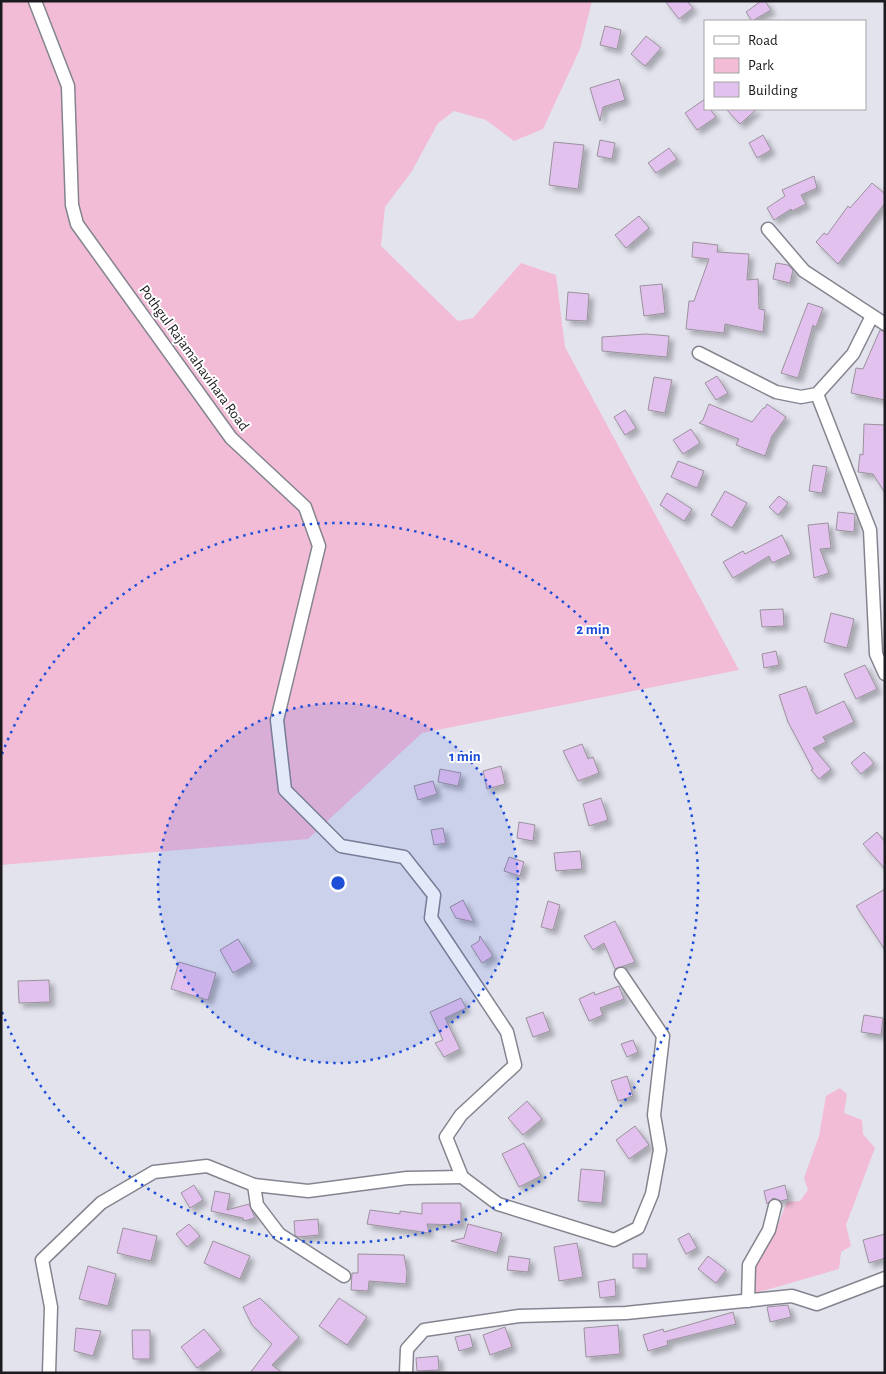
<svg xmlns="http://www.w3.org/2000/svg" width="886" height="1374" font-family="'Alegreya Sans',sans-serif">
<defs>
<filter id="shadow"><feDropShadow dx="4.5" dy="4.5" stdDeviation="2.5" flood-color="#0004"/></filter>
</defs>
<rect width="100%" height="100%" fill="#e3e3ee"/>
<g fill="#f2bcd6">
<polygon points="1,1 592,1 580,49 543,129 514,141 486,120 454,111 438,123 412,171 385,207 381,246 458,321 473,318 521,263 556,275 565,347 739,670 422,733 308,839 1,865"/>
<polygon points="840,1088 847,1094 844,1113 862,1120 863,1134 875,1148 846,1225 851,1246 841,1252 839,1269 752,1294 753,1266 772,1239 787,1202 800,1201 808,1190 804,1178 819,1136 826,1096"/>
</g>
<g fill="#e3c1ee" stroke="#99929b" filter="url(#shadow)">
<polygon points="665,1 687,1 693,8 679,19"/>
<polygon points="761,1 765,1 771,10 752,21 746,12"/>
<polygon points="605,26 621,30 617,49 600,45"/>
<polygon points="646,36 661,48 645,66 631,54"/>
<polygon points="619,79 625,100 603,107 600,121 590,88"/>
<polygon points="705,99 705,109 710,109 716,117 697,130 685,113"/>
<polygon points="726,109 757,109 740,124"/>
<polygon points="763,135 771,150 757,158 749,143"/>
<polygon points="600,140 615,143 612,159 597,156"/>
<polygon points="554,142 584,145 578,189 549,185"/>
<polygon points="669,148 677,159 656,173 648,163"/>
<polygon points="814,176 817,188 801,195 806,204 792,211 791,209 774,220 767,208 785,196 782,190"/>
<polygon points="872,183 885,194 885,203 838,264 816,242 824,233 827,235 848,206 850,208"/>
<polygon points="639,216 649,228 626,248 615,235"/>
<polygon points="693,242 718,245 717,252 749,254 747,280 758,279 759,309 765,310 763,332 725,324 724,333 686,329 689,301 694,301 709,259 692,257"/>
<polygon points="776,263 788,265 793,270 790,283 773,279"/>
<polygon points="662,284 665,313 644,316 640,286"/>
<polygon points="568,292 589,294 587,321 566,320"/>
<polygon points="808,303 823,308 816,327 813,325 798,378 781,373"/>
<polygon points="880,330 885,332 885,400 851,393 856,368 863,369"/>
<polygon points="646,334 669,336 667,357 602,351 602,337"/>
<polygon points="717,376 728,393 716,400 705,383"/>
<polygon points="654,377 672,380 665,413 648,410"/>
<polygon points="709,404 752,422 763,408 765,408 767,404 786,417 772,436 765,456 736,445 739,439 699,423 703,420"/>
<polygon points="625,410 636,428 625,435 614,417"/>
<polygon points="864,424 885,425 885,493 873,474 858,472 860,454 863,455"/>
<polygon points="691,429 700,443 683,454 673,440"/>
<polygon points="678,461 704,471 697,488 671,477"/>
<polygon points="813,465 827,467 822,493 809,491"/>
<polygon points="725,491 747,503 732,528 711,515"/>
<polygon points="667,493 692,509 684,521 660,505"/>
<polygon points="779,496 788,503 778,515 769,507"/>
<polygon points="838,512 855,514 854,532 836,530"/>
<polygon points="828,523 831,548 820,549 829,573 814,578 808,525"/>
<polygon points="782,535 791,554 772,563 769,556 733,578 723,562 743,551 745,554"/>
<polygon points="783,609 784,626 762,627 760,610"/>
<polygon points="831,613 854,619 847,648 824,642"/>
<polygon points="776,651 779,665 764,668 762,654"/>
<polygon points="865,665 877,689 856,699 844,674"/>
<polygon points="806,686 816,714 844,701 854,722 823,737 826,742 813,748 831,769 819,779 811,770 813,769 788,722 779,695"/>
<polygon points="582,744 588,759 593,757 599,773 578,781 563,751"/>
<polygon points="864,752 874,763 861,774 851,763"/>
<polygon points="501,766 505,784 487,789 483,771"/>
<polygon points="440,769 461,773 458,786 438,782"/>
<polygon points="433,781 437,794 418,800 414,786"/>
<polygon points="601,798 608,820 589,826 583,804"/>
<polygon points="519,822 535,825 533,841 517,838"/>
<polygon points="443,828 446,843 434,845 431,830"/>
<polygon points="877,832 885,842 885,869 863,844"/>
<polygon points="580,851 582,869 556,871 554,853"/>
<polygon points="509,857 524,862 520,876 504,871"/>
<polygon points="885,889 885,950 856,906"/>
<polygon points="463,900 474,922 456,918 450,907"/>
<polygon points="548,901 560,905 553,930 541,927"/>
<polygon points="615,921 635,962 615,969 604,943 593,950 584,936"/>
<polygon points="480,936 493,956 482,963 471,946 479,941"/>
<polygon points="238,939 252,962 233,973 220,950"/>
<polygon points="179,962 216,973 208,1000 171,989"/>
<polygon points="49,980 50,1002 19,1003 18,981"/>
<polygon points="619,986 624,999 600,1008 603,1015 589,1021 579,999 594,992 595,995"/>
<polygon points="461,998 466,1008 445,1018 460,1049 444,1057 435,1043 443,1040 430,1012"/>
<polygon points="543,1012 550,1031 533,1037 526,1018"/>
<polygon points="864,1015 883,1018 881,1035 861,1032"/>
<polygon points="633,1040 638,1052 627,1057 621,1044"/>
<polygon points="627,1076 633,1096 618,1101 611,1081"/>
<polygon points="527,1101 542,1119 523,1135 508,1118"/>
<polygon points="635,1126 649,1145 629,1159 616,1140"/>
<polygon points="524,1143 541,1176 519,1187 502,1154"/>
<polygon points="581,1169 605,1171 602,1203 578,1201"/>
<polygon points="194,1185 203,1200 190,1208 181,1193"/>
<polygon points="785,1185 788,1199 781,1201 773,1198 767,1204 764,1191"/>
<polygon points="215,1191 230,1194 227,1210 249,1204 255,1218 244,1221 243,1218 211,1211"/>
<polygon points="422,1203 461,1203 461,1225 427,1224 429,1233 367,1224 370,1210 400,1214 400,1211 422,1214"/>
<polygon points="318,1219 319,1235 298,1237 295,1235 294,1221"/>
<polygon points="189,1224 200,1236 187,1247 176,1234"/>
<polygon points="468,1224 502,1233 497,1253 451,1241 464,1238"/>
<polygon points="123,1228 157,1236 151,1261 117,1253"/>
<polygon points="689,1233 697,1248 686,1254 678,1239"/>
<polygon points="885,1234 885,1258 869,1263 863,1240"/>
<polygon points="213,1241 250,1256 240,1279 204,1263"/>
<polygon points="577,1243 583,1277 559,1281 554,1247"/>
<polygon points="358,1254 404,1255 407,1272 406,1284 369,1281 368,1291 351,1290 352,1273 358,1273"/>
<rect x="633" y="1254" width="14" height="14"/>
<polygon points="509,1256 530,1259 528,1272 507,1270"/>
<polygon points="708,1256 726,1270 716,1283 698,1269"/>
<polygon points="88,1266 116,1274 108,1306 79,1299"/>
<polygon points="615,1279 616,1296 600,1298 598,1282"/>
<polygon points="260,1298 299,1337 272,1365 282,1373 250,1373 272,1344 252,1325 243,1307"/>
<polygon points="339,1298 367,1317 347,1345 319,1326"/>
<polygon points="788,1305 791,1317 770,1322 767,1307"/>
<polygon points="733,1312 736,1324 667,1341 668,1345 648,1351 643,1335 663,1329 664,1332"/>
<polygon points="618,1325 620,1354 586,1357 584,1328"/>
<polygon points="505,1327 512,1347 490,1355 483,1335"/>
<polygon points="76,1328 101,1331 93,1356 74,1351"/>
<polygon points="204,1329 221,1350 197,1368 181,1347"/>
<polygon points="132,1330 150,1330 150,1359 133,1359"/>
<polygon points="470,1334 473,1347 459,1351 455,1337"/>
<polygon points="438,1356 439,1370 417,1371 416,1358"/>
</g>
<g fill="none" stroke-linecap="round" stroke-linejoin="round">
<defs>
<g id="street">
<polyline points="35,1 68,86 72,205 77,224 231,438 305,507 319,546 277,720 285,790 341,846 404,857 434,895 431,918 507,1032 515,1065 461,1115 446,1137 462,1177"/>
<polyline points="768,229 804,271 885,324"/>
<polyline points="699,353 776,392 801,397 817,394 853,354 872,316"/>
<polyline points="817,394 870,530 876,654 885,674"/>
<polyline points="462,1177 498,1204 614,1240 638,1228 652,1194 660,1150 654,1115 663,1036 621,974"/>
<polyline points="254,1185 257,1205 279,1234 344,1276"/>
<polyline points="748,1301 749,1265 769,1230 775,1206"/>
<polyline points="49,1373 51,1307 42,1260 101,1203 154,1172 207,1166 254,1185 308,1191 407,1178 462,1177"/>
<polyline points="406,1373 407,1349 424,1330 519,1316 626,1313 792,1296 817,1304 885,1278"/>
</g>
</defs>
<use href="#street" stroke="#84848f" stroke-width="15"/>
<use href="#street" stroke="#fff" stroke-width="12"/>
</g>
<circle cx="338" cy="883" r="180" fill="#1d4ed8" fill-opacity=".12"/>
<g fill="none" stroke="#1d4ed8" stroke-width="2.5" stroke-dasharray="2.5 5">
<circle cx="338" cy="883" r="180"/>
<path d="M2 754A360 360 0 1 1 2 1012"/>
</g>
<g text-anchor="middle" dominant-baseline="central" stroke-width="4" stroke-linejoin="round" paint-order="stroke">
<g font-size="15" fill="#1b1b1f" stroke="#fff">
<text transform="translate(194 358) rotate(54)">Pothgul Rajamahavihara Road</text>
</g>
</g>
<circle cx="338" cy="883" r="8" fill="#1d4ed8" stroke="#fff" stroke-width="2.5"/>
<g font-size="15" text-anchor="middle" font-weight="bold" fill="#1d4ed8" stroke="#fff" stroke-width="4" stroke-linejoin="round" paint-order="stroke">
<text x="593" y="634">2 min</text>
<text x="465" y="761">1 min</text>
</g>
<rect width="886" height="1374" fill="none" stroke="#1b1b1f" stroke-width="5"/>
<rect x="704" y="20" width="162" height="90" fill="#ffffff" stroke="#a4a4a5"/>
<rect x="714" y="36" width="25" height="8" fill="#ffffff" stroke="#a4a4a5"/>
<text x="748" y="45" font-size="15" fill="#1b1b1f">Road</text>
<rect x="714" y="58" width="25" height="15" fill="#f2bcd6" stroke="#a4a4a5"/>
<text x="748" y="70" font-size="15" fill="#1b1b1f">Park</text>
<rect x="714" y="82" width="25" height="15" fill="#e3c1ee" stroke="#a4a4a5"/>
<text x="748" y="95" font-size="15" fill="#1b1b1f">Building</text>
</svg>
